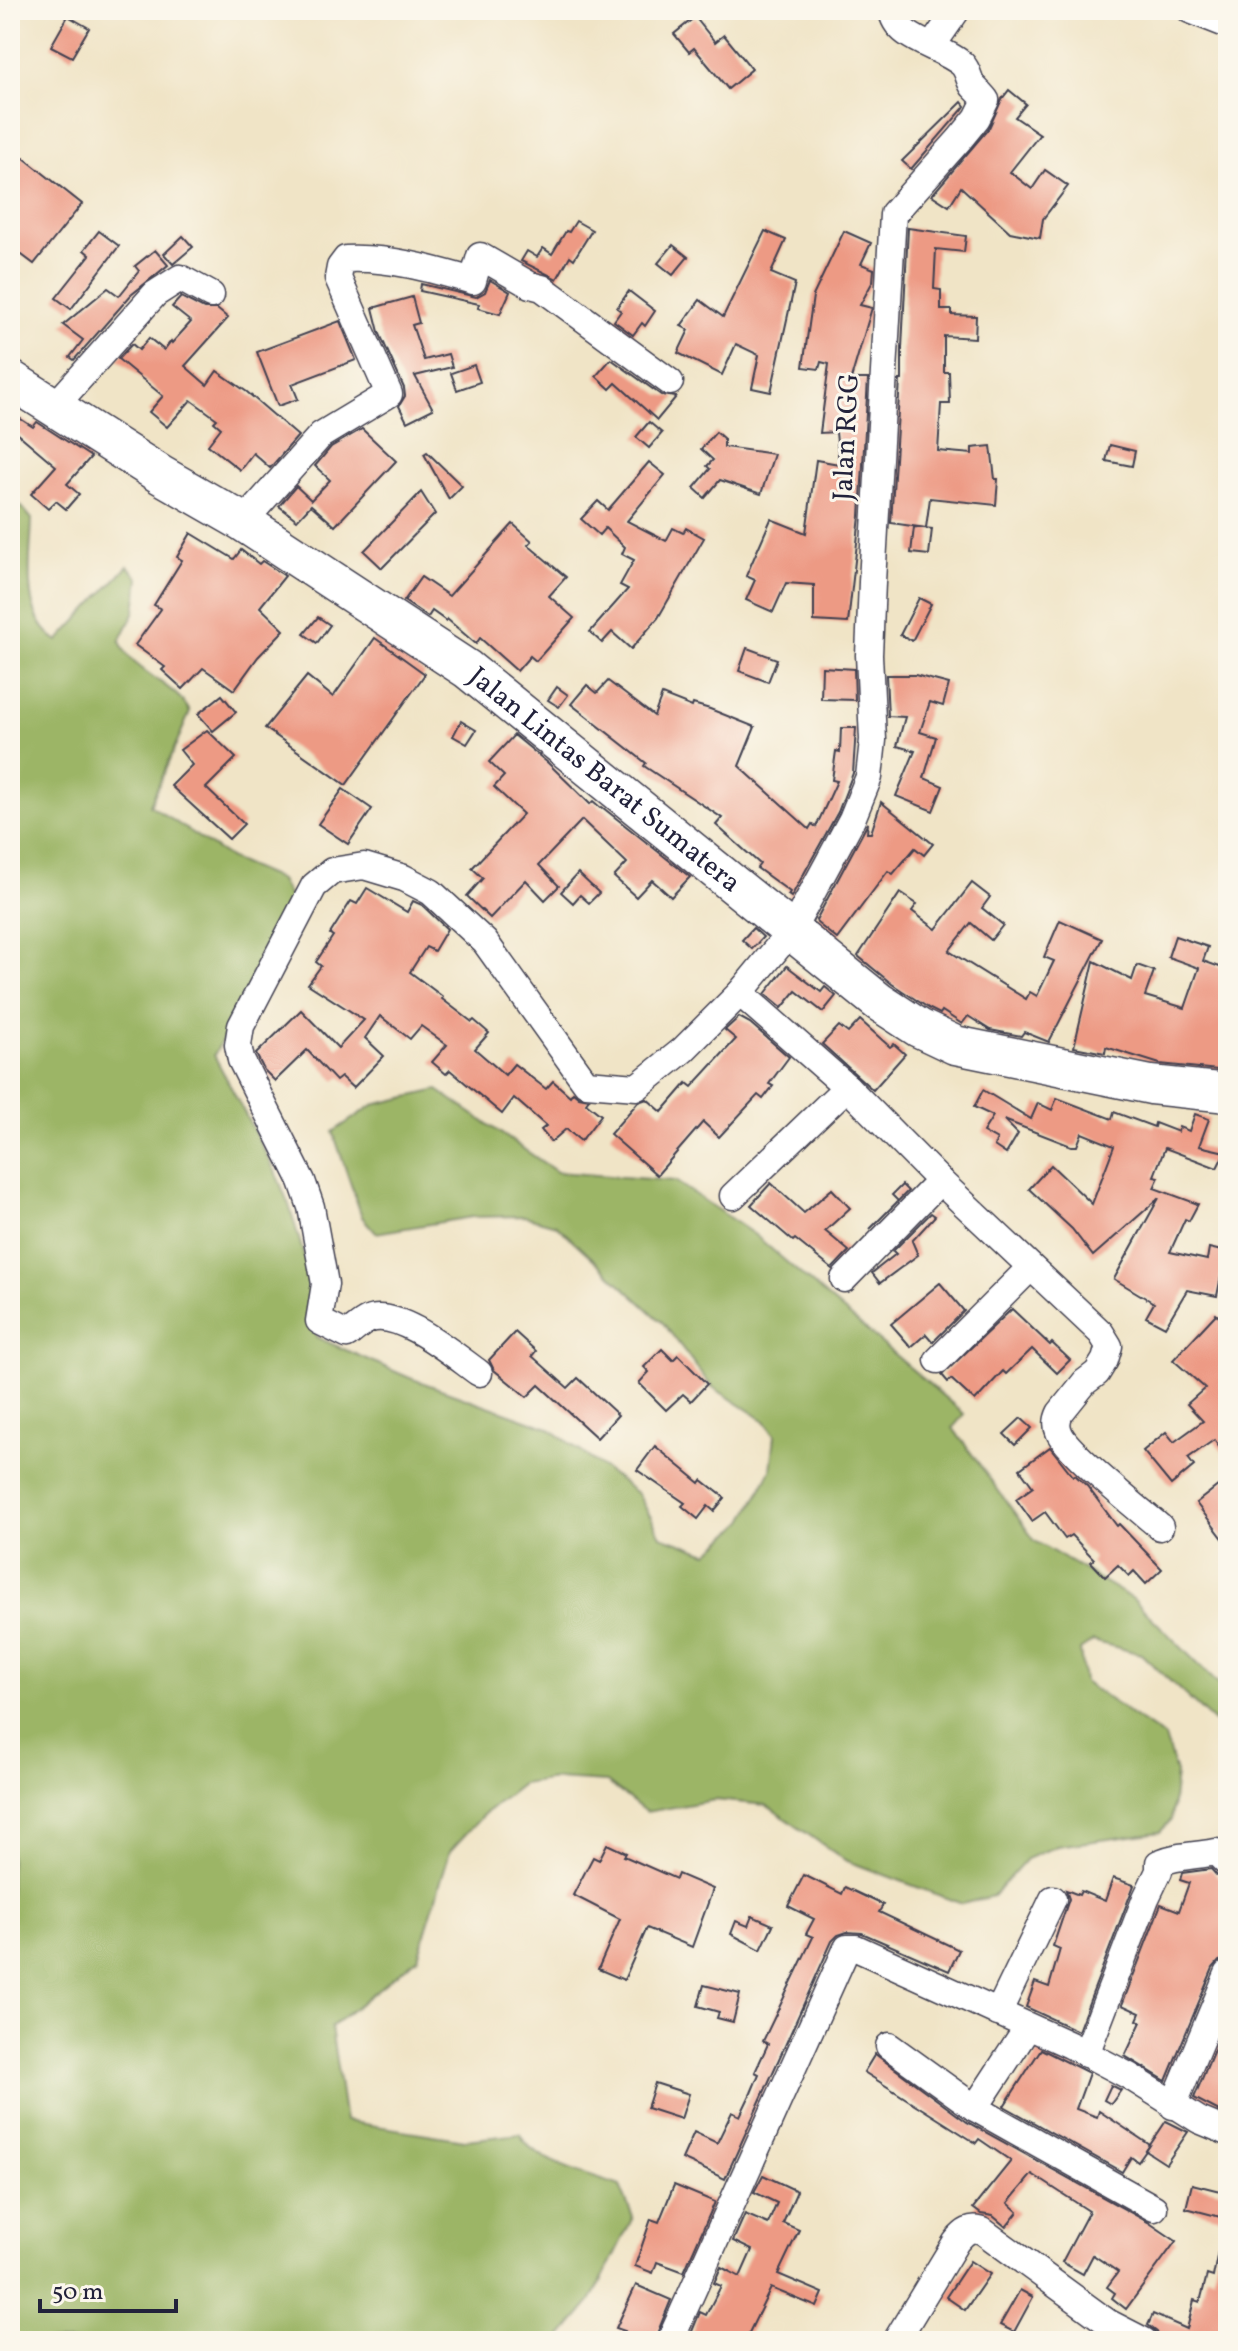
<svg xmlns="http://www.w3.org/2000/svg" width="1238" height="2351" font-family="Vollkorn,serif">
<rect width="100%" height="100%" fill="#fbf7ec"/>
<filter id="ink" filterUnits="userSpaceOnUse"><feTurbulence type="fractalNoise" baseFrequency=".0125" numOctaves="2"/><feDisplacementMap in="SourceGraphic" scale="16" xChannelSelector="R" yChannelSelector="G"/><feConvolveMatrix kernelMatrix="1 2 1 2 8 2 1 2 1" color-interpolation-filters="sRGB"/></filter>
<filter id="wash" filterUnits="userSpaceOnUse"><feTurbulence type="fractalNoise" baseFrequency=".006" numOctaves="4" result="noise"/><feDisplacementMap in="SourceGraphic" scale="32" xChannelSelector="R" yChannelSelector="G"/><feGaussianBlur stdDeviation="1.8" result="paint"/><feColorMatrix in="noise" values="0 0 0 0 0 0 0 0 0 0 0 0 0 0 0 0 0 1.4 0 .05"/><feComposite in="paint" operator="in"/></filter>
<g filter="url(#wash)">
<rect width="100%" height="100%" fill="#f0e4c6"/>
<path fill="#9cb566" stroke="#5f6c50" stroke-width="2" d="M 10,503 L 21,506 L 32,519 C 31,559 19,616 58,641 L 128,566 L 139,578 L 135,611 L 120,641 C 132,674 174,681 190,712 L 150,805 L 231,859 L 280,880 L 295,908 L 214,1055 L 275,1171 L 289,1205 L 317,1299 L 316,1337 L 410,1378 L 549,1428 L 638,1494 L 661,1536 L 708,1553 L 744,1521 L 771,1470 L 775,1435 L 765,1421 L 711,1386 L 663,1323 L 556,1225 L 524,1216 L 472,1217 L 376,1233 L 362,1217 L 333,1132 L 373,1105 L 438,1090 L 557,1172 L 675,1181 L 755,1235 L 964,1414 L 953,1428 L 1035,1541 L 1133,1599 L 1228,1694 L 1228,1735 L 1141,1654 L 1093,1641 L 1080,1650 L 1084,1682 L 1165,1738 L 1176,1773 L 1171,1820 L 1160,1832 L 1057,1846 L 1026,1859 L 993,1896 L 962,1904 L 845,1860 L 766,1805 L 715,1800 L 646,1812 L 607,1782 L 555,1779 L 522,1784 L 484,1814 L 450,1851 L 418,1957 L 331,2027 L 345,2121 L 465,2140 L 520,2134 C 531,2161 593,2176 620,2186 L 633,2217 L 591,2302 L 558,2341 L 10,2341 Z"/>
<g id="blocks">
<g fill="#ed9a84">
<polygon points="68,16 89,28 72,57 51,46"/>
<polygon points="695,17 715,42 724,35 752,69 728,89 694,48 689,52 674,34"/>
<polygon points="1009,90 1026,104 1015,117 1040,134 1010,172 1032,189 1045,170 1068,186 1043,219 1040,238 1010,232 961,187 949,206 932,195 989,128 1002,99"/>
<polygon points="962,102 965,106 963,109 911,169 902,161"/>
<polygon points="10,147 82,204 34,264 10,246"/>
<polygon points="576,221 592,230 574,259 570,256 557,279 521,261 527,251 537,257 543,248 552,254 566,231 569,232"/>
<polygon points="908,228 966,236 964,252 936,249 934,289 941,290 941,310 952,310 952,315 976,316 975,338 944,336 944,372 949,372 950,404 941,404 938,451 972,454 972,448 991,446 995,479 998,479 996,505 930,498 926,528 891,523 900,380 902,380 902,348"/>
<polygon points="99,231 119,246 71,309 56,298 90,255 84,250"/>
<polygon points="765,231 786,240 771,273 795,283 771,392 752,388 759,355 736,344 722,375 678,353 689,330 681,326 700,300 723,317"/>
<polygon points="844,231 871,243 861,264 874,269 873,281 860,305 872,308 871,311 851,379 868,379 860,516 848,623 814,621 814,585 786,583 773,612 746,600 755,580 746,576 771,519 806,533 816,460 839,464 836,432 820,433 829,364 821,362 819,369 803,367 813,296"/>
<polygon points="183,236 193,247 173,264 164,254"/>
<polygon points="673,245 688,257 673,275 658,263"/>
<polygon points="155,250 168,265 131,295 74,360 70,357 83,340 63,325 108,288 119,296 139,271 135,266"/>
<polygon points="490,280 510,292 500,314 478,308 479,304 420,291 421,284 476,297 485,292"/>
<polygon points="629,291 655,311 645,326 642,323 633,335 614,321 621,311 617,308"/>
<polygon points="181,297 204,309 217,309 228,318 185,366 207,385 217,371 247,392 298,436 270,468 253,453 240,470 208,445 221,428 214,422 217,419 191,400 167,427 149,412 163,396 118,359 132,344 139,350 149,338 164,350 171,341 172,343 191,322 172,307"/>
<polygon points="412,297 419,323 412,325 424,360 448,354 452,367 415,376 433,409 407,422 399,406 405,396 404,388 379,332 373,308"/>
<polygon points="340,321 356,360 292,384 298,399 278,406 257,352"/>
<polygon points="611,359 661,395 676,397 657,420 616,383 610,389 596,376"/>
<polygon points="474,365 480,382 457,390 451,373"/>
<polygon points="10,412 33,427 37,422 91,457 67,484 79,494 66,509 56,501 48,509 31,494 56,466 10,427"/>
<polygon points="649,422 662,433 649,448 636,437"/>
<polygon points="362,429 396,461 335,526 311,505 297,520 279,506 296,486 311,500 330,480 315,466 331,447"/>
<polygon points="716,432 724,439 724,447 774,454 761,494 720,480 705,498 694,488 710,469 707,466 713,460 701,449"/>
<polygon points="1110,445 1135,451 1132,466 1106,461"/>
<polygon points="427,452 462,486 449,499 424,454"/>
<polygon points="649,462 665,475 627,521 666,541 673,528 683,533 686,528 704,538 658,618 631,649 612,632 602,643 590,632 628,589 620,585 634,560 622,554 625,547 605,528 599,535 581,519 598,501 608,510"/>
<polygon points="421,492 435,514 382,568 364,551"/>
<polygon points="513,524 532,541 528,545 566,577 549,596 574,618 536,661 530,656 517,671 480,638 476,644 447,619 446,621 432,611 428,617 404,601 421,577 449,596"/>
<polygon points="914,527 932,529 929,555 911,553"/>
<polygon points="191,533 234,559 241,550 259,564 262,561 285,576 260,607 284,630 258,657 234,690 203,668 183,689 162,670 165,667 135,645 161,609 154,605 182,560 177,557"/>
<polygon points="919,598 931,604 912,641 900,635"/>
<polygon points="318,617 330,625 317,643 304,634"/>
<polygon points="375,638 425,674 346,785 265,728 307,676 333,697"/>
<polygon points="747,648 777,659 768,682 739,671"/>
<polygon points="822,667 854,669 855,700 821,699"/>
<polygon points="886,675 915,675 949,684 943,706 930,702 920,732 936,737 924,778 943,786 933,811 896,796 915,751 897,746 905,717 888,716"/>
<polygon points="608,681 654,716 662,695 692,707 693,704 710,709 755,727 739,766 809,829 812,824 816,827 837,781 832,780 836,751 840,752 841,728 856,728 853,773 838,812 791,897 788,895 790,892 757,868 760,864 716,825 722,818 644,766 646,763 571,704 587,685 597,693"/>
<polygon points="557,687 568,695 559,707 548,700"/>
<polygon points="222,695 236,712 213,731 198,714"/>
<polygon points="461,721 476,730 467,744 453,736"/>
<polygon points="207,730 236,758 206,788 244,824 229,839 171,786 192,765 180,750"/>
<polygon points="514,735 548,763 590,804 593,801 601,808 602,807 690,877 671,897 652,880 636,897 614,877 627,863 582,820 539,865 559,886 545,900 526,880 490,918 467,896 483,878 472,868 523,814 494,787 504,776 489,762"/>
<polygon points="343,789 372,809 348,844 318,824"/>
<polygon points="881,802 933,844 924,855 915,848 893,874 888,871 837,939 817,923 816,920 868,823 867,833 871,833"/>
<polygon points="578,873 599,893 589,903 580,895 573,903 561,892"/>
<polygon points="972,883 990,897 982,908 1003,925 991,940 971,923 949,951 1026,999 1030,992 1037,996 1054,961 1044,957 1060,920 1102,939 1049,1042 1024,1032 1021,1036 990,1030 968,1016 962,1024 942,1011 940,1014 930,1009 892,984 858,956 900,893 917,904 912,911 936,929"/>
<polygon points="367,888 407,912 413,901 422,905 447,929 434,951 426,947 410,972 443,997 442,999 472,1022 474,1020 489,1033 475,1049 505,1075 514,1064 546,1089 553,1081 570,1096 573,1092 579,1097 589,1099 586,1103 601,1115 581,1141 566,1129 551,1142 541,1130 546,1126 514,1098 502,1114 450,1070 446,1074 432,1062 447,1045 421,1026 410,1039 380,1016 365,1038 384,1056 353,1088 341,1077 336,1081 307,1050 275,1081 264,1070 256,1054 301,1010 338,1048 364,1020 308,984 321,966 316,962 333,936 330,934 351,901 357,904"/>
<polygon points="753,928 763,937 752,949 742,940"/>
<polygon points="1175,936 1208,947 1203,961 1228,970 1228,1071 1160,1064 1106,1047 1105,1053 1074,1047 1094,961 1132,980 1137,965 1154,971 1145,996 1185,1008 1199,968 1168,957"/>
<polygon points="787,966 821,992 825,987 836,996 823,1012 796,991 782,1008 765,994"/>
<polygon points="739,1017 750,1023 789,1057 769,1084 773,1086 763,1099 758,1095 719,1137 703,1122 657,1175 610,1134 638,1102 647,1099 662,1112 687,1083 692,1087 736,1039 725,1030"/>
<polygon points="860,1020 890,1047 894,1044 905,1054 873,1090 822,1044 839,1026 848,1033"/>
<polygon points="983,1090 1031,1119 1038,1103 1052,1110 1057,1098 1112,1119 1114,1112 1154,1127 1155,1123 1178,1132 1179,1127 1189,1131 1195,1114 1209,1119 1199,1146 1225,1152 1217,1168 1165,1148 1154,1176 1159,1177 1154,1188 1198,1204 1189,1221 1185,1219 1170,1252 1207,1260 1209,1248 1226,1252 1217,1296 1187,1290 1165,1327 1146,1317 1154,1303 1114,1279 1159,1198 1093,1256 1072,1229 1029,1189 1051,1165 1092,1204 1114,1146 1082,1133 1077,1146 1071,1146 1004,1120 1018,1134 1006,1154 994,1146 997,1140 983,1132 993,1116 974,1107"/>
<polygon points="771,1183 804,1213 832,1189 850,1208 825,1231 849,1251 832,1269 795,1239 793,1241 751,1205"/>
<polygon points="902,1185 908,1191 870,1229 898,1201 892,1195"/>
<polygon points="931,1213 935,1216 912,1241 918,1255 880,1283 872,1273 896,1254 893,1251"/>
<polygon points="940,1283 964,1311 933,1342 926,1334 911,1347 891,1324"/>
<polygon points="1012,1309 1050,1345 1052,1343 1070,1360 1057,1373 1032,1349 1006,1374 1003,1371 975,1401 951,1379 948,1382 942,1375"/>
<polygon points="1216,1314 1228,1325 1228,1459 1214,1440 1188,1458 1194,1466 1171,1485 1143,1451 1166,1432 1174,1442 1203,1421 1187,1404 1205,1388 1173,1360"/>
<polygon points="515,1332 536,1351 532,1356 568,1388 578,1378 618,1415 597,1438 539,1385 527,1397 494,1370 489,1360"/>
<polygon points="662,1349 673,1360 678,1355 707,1384 691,1401 683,1394 666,1410 639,1383 649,1372 644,1367"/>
<polygon points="1021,1418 1032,1428 1015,1445 1004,1434"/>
<polygon points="655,1446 700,1483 702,1480 725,1498 714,1511 708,1506 698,1519 682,1506 685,1503 637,1470"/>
<polygon points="1050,1447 1073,1476 1075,1475 1087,1486 1117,1526 1119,1524 1162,1569 1146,1584 1134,1571 1129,1576 1118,1565 1105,1577 1091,1562 1094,1559 1071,1535 1065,1539 1045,1512 1032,1521 1016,1499 1033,1487 1020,1469"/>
<polygon points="1228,1478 1228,1545 1196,1503"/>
<polygon points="607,1844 626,1853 624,1856 676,1879 678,1874 713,1889 692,1947 647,1928 624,1980 598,1969 620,1919 573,1895 593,1857 599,1860"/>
<polygon points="1211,1869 1217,1876 1228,1880 1228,1958 1219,1961 1213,1968 1166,2081 1125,2056 1141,2022 1137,2020 1140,2013 1122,2005 1161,1904 1179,1911 1189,1883 1180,1880 1182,1873"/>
<polygon points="804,1875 842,1894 845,1887 883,1905 879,1912 959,1950 949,1971 862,1933 847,1932 838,1935 832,1941 725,2179 682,2159 694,2132 717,2143 732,2112 740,2116 751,2093 759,2074 755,2072 768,2044 763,2041 813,1937 806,1934 814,1919 788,1906"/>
<polygon points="1113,1878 1134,1885 1078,2031 1026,2007 1035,1982 1049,1987 1060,1949 1053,1946 1069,1899 1066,1890 1079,1895 1081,1891 1105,1901"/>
<polygon points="752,1916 773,1925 761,1950 731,1934 736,1921 748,1926"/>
<polygon points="704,1985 740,1994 733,2022 717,2018 719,2012 698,2006"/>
<polygon points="1228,2016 1228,2092 1223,2113 1194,2098"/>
<polygon points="1041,2049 1089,2073 1076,2109 1097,2117 1099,2111 1150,2145 1138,2162 1131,2157 1122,2172 1004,2106"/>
<polygon points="875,2054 967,2122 1148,2222 1176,2241 1126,2309 1112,2298 1115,2293 1107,2287 1118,2272 1093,2255 1083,2274 1062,2262 1089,2211 1032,2174 1008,2203 1018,2212 1006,2227 993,2216 981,2214 973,2208 1011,2161 979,2139 976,2143 864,2072"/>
<polygon points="655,2083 689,2094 681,2119 647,2108"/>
<polygon points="1111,2085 1121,2090 1111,2104 1104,2100"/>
<polygon points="1166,2121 1188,2132 1166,2164 1146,2151"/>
<polygon points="763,2175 797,2191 783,2223 799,2230 778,2274 823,2293 817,2307 771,2288 745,2341 688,2341 700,2312 706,2315 721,2286 714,2283 721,2267 740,2277 752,2250 733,2241 745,2214 768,2224 777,2203 754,2192"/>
<polygon points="1192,2184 1228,2193 1228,2219 1186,2208"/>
<polygon points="674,2185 715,2202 684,2272 657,2262 653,2273 635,2266 651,2219 659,2222"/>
<polygon points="1221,2236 1228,2236 1228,2341 1160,2341 1157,2332 1148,2325 1153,2314 1187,2329 1194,2300 1200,2302 1207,2275 1213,2277"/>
<polygon points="970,2261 990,2274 965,2310 946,2297"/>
<polygon points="636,2285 671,2300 654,2341 620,2341 625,2331 616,2328"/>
<polygon points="1020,2290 1033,2297 1014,2332 1000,2325"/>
</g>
</g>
</g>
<g filter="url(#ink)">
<use href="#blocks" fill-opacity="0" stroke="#413f50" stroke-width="2"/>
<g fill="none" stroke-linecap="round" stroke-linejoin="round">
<defs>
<g id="minor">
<polyline points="1190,10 1228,25"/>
<polyline points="932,46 957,10"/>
<polyline points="54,407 155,294 180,278 211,295"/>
<path d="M 243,522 L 321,435 L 389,394 L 338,278 L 340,267 L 346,259 C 389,257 432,269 473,281 L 480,256 L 530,285 L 542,288 L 670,382"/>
<path d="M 740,993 L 847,1087 L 940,1181 L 1101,1333 L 1109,1346 L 1105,1360 L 1097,1373 L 1085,1382 L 1060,1413 C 1057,1419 1056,1425 1059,1432 C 1065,1450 1141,1511 1160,1527"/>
<polyline points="733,1196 847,1087"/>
<polyline points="844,1279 940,1181"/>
<polyline points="938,1360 1030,1268"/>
<path d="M 479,1373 C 455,1356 398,1307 368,1320 C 361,1323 354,1330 347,1335 L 319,1321 L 325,1284 L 311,1207 L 302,1181 L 241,1060 L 238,1045 L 241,1026 L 314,886 L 332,871 L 364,866 L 404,878 L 431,892 L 485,942 L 586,1083 L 637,1087 L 683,1050 L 740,993 L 792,930 L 852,819 L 869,777 L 873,740 L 869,655 L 872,582 L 893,214 L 959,140 L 977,118 L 986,100 C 982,95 977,90 973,86 C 968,79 969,71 962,64 C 942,46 895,40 892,10"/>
<polyline points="998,2013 1053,1899"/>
<polyline points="889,2046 975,2108 1154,2208"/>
<path d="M 1086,2054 L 1146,1898 L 1159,1871 L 1159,1863 C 1177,1855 1197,1856 1216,1852 L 1228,1864"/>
<polyline points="1173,2106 1228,1974"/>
<polyline points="975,2108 1028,2027"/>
<polyline points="670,2341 847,1948 856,1948 1070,2045 1129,2076 1199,2120 1228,2132"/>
<path d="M 896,2341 L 956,2242 C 964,2232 971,2226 984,2232 L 1107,2322 L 1144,2341"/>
</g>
<g id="highway">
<path id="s1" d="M 10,379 L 161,475 L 243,522 L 467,669 L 879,1002 L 919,1028 L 955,1045 L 1151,1085 L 1228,1093"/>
</g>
</defs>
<use href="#minor" stroke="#413f50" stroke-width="29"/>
<use href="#highway" stroke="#413f50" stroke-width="41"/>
<use href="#minor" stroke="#fff" stroke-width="26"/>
<use href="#highway" stroke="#fff" stroke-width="38"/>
</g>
</g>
<g text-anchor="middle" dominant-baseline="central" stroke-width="6" stroke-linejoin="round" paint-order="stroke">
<g font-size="28" fill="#22223b" stroke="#fbf7ec">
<text transform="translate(847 437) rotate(-87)">Jalan RGG</text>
<text stroke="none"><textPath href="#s1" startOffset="718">Jalan Lintas Barat Sumatera</textPath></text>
</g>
</g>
<rect width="1238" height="2351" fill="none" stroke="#fbf7ec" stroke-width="40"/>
<path d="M40 2299v12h136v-12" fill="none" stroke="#22223b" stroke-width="4"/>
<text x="52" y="2299" font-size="24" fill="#22223b" stroke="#fbf7ec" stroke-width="6" paint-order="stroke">50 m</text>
</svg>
